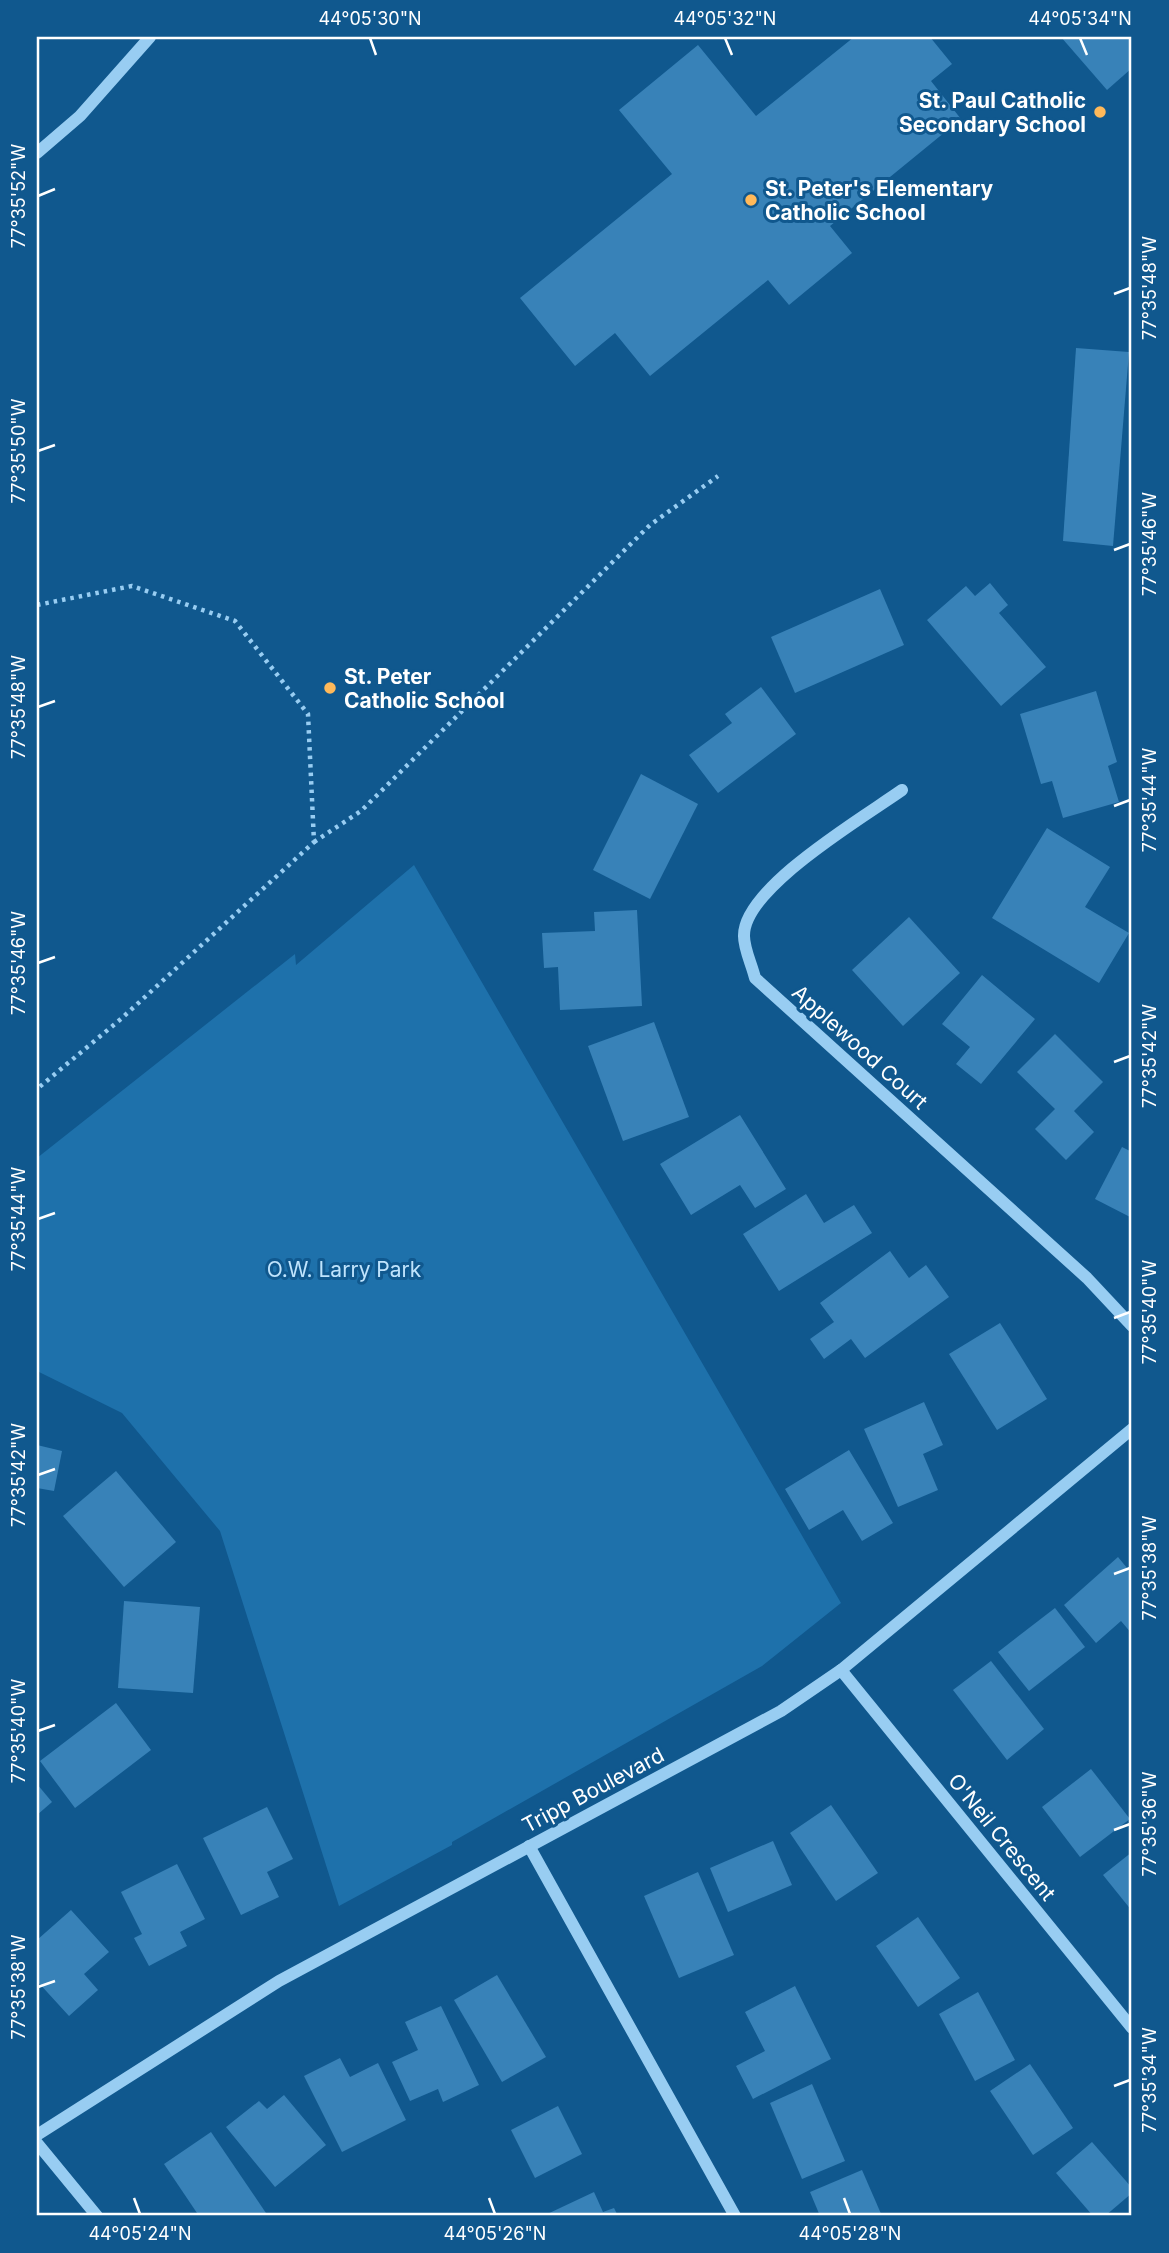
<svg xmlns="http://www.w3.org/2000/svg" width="1169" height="2253" font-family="Inter,sans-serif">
<rect width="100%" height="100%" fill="#10588e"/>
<polygon fill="#1e71ab" points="414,865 841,1603 762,1666 452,1842 452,1845 339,1906 220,1531 122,1413 37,1371 37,1158 295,954 296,965"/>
<g fill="#3882b8">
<polygon points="854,37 930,37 952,64 931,81 961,119 830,226 852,253 789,305 768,280 650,376 615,333 575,366 520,298 672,174 619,110 698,45 756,116"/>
<polygon points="1061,37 1132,37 1132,68 1107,90"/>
<polygon points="1076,348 1129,352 1113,546 1063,541"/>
<polygon points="990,583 1008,605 999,613 1046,667 1001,706 927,620 966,586 975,596"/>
<polygon points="880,589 904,645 795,693 771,637"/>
<polygon points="761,687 796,734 718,793 689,755 732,723 725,714"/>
<polygon points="1096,691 1117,762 1108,766 1119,802 1063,818 1052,781 1041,784 1020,714"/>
<polygon points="641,774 698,804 650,899 593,870"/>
<polygon points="1047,828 1110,867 1085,907 1129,933 1099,983 992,918"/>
<polygon points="637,910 642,1006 560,1010 558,967 544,968 542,933 595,931 594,912"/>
<polygon points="909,917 960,973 903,1026 852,970"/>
<polygon points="982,975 1035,1019 981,1084 956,1064 970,1047 942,1024"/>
<polygon points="654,1022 689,1117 623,1141 588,1046"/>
<polygon points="1055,1034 1103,1082 1074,1111 1094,1132 1066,1160 1035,1129 1055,1109 1017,1072"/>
<polygon points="740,1115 786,1189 755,1208 740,1185 691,1215 660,1164"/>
<polygon points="1122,1147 1132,1152 1132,1218 1095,1199"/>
<polygon points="806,1194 824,1223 854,1205 872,1233 779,1291 743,1234"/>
<polygon points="890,1251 909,1278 926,1265 949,1297 865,1358 851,1339 824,1359 810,1339 834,1322 820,1303"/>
<polygon points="1000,1323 1047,1399 997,1430 949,1354"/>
<polygon points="924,1402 943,1445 923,1454 938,1490 898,1507 864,1429"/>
<polygon points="37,1445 62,1451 54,1491 37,1488"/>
<polygon points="849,1450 893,1523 862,1541 843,1510 809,1530 785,1489"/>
<polygon points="116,1471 176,1542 124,1587 63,1516"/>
<polygon points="1118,1557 1132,1574 1132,1634 1121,1621 1096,1643 1064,1605"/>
<polygon points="124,1601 200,1607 193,1693 118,1688"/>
<polygon points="1055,1608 1085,1647 1029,1691 998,1652"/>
<polygon points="991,1661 1044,1729 1007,1760 953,1690"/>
<polygon points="116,1703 151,1750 75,1808 40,1761"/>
<polygon points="1091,1769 1130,1819 1080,1857 1042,1807"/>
<polygon points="37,1784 52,1802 37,1815"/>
<polygon points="831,1805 878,1873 836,1901 790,1833"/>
<polygon points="267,1807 293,1859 267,1872 279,1897 241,1915 203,1838"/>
<polygon points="773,1841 792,1885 728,1912 710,1868"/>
<polygon points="1132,1852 1132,1911 1103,1875"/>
<polygon points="177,1864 205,1919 180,1932 187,1946 149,1966 134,1938 142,1934 121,1892"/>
<polygon points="698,1872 734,1955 679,1978 644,1896"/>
<polygon points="71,1910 109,1952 84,1974 98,1990 69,2016 37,1981 37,1940"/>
<polygon points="918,1917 960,1978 918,2007 876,1946"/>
<polygon points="497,1975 546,2057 502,2082 454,2000"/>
<polygon points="795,1986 831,2059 753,2099 736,2066 765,2051 745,2012"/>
<polygon points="978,1992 1015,2060 975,2081 939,2014"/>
<polygon points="441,2006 479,2085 443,2102 438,2089 410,2101 392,2062 418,2050 405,2022"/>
<polygon points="340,2058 350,2077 378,2063 406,2120 342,2152 304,2076"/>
<polygon points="1030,2064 1073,2128 1033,2155 990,2091"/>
<polygon points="812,2084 845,2161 802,2179 770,2103"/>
<polygon points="284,2095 326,2145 275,2187 226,2127 259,2101 267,2109"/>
<polygon points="558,2106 582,2154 535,2178 511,2130"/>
<polygon points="211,2132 268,2216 199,2216 164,2164"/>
<polygon points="1092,2142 1132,2188 1132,2193 1105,2216 1093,2216 1056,2173"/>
<polygon points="862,2170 882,2216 820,2216 810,2192"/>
<polygon points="594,2192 603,2212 614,2208 618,2216 543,2216"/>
</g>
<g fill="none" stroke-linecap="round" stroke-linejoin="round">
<g stroke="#98cdf2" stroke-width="4.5" stroke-dasharray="3.5 5" stroke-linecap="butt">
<polyline points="37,605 132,586 235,621 308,714 314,842 122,1018 37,1089"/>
<polyline points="314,842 361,811 650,525 718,476"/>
</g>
<g stroke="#98cdf2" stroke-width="12">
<polyline points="37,153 80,116 150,37"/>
<path d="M 902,790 C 864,817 743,888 744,936 C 744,949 752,965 755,978 L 1087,1278 L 1132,1326"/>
<polyline points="841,1670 1132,2028"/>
<polyline points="529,1846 735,2216"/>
<polyline points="37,2135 279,1981 781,1711 841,1670 1132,1429"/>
<polyline points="37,2143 97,2216"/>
</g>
</g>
<path fill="none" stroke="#fff" stroke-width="2.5" d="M 370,38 L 376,55M 725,38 L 732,55M 1080,38 L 1087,55M 38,196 L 55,189M 1114,294 L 1130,288M 38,451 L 55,445M 1114,550 L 1130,544M 38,707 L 55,701M 1114,806 L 1130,800M 38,963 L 55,957M 1114,1062 L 1130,1056M 38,1219 L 55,1213M 1114,1318 L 1130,1312M 38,1475 L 55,1469M 1114,1574 L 1130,1568M 38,1731 L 55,1725M 1114,1830 L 1130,1824M 38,1987 L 55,1981M 1114,2086 L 1130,2080M 134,2198 L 140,2214M 489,2198 L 495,2214M 844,2198 L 850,2214"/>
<g fill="#ffb95a" stroke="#10588e" stroke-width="2.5">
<circle cx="1100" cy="112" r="7"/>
<circle cx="751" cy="200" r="7"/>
<circle cx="330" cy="688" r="7"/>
</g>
<g text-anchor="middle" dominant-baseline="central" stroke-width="6" stroke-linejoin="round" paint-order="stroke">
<g font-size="21" font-weight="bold" fill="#fff" stroke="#10588e" text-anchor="start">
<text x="1086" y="100" text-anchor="end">St. Paul Catholic<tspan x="1086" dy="24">Secondary School</tspan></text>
<text x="765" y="188">St. Peter's Elementary<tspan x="765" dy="24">Catholic School</tspan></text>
<text x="344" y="676">St. Peter<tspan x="344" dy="24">Catholic School</tspan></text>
</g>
<g font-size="21" fill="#fff" stroke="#10588e">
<text transform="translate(860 1047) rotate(42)">Applewood Court</text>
<text transform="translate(593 1790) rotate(-28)">Tripp Boulevard</text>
<text transform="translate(1002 1837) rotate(51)">O'Neil Crescent</text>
</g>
<g font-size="21" fill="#c0e4fd" stroke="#10588e">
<text x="344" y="1269">O.W. Larry Park</text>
</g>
</g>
<rect width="1169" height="2253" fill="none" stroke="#10588e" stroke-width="77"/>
<rect x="38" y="38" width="1092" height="2176" fill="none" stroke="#fff" stroke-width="2.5"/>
<g font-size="18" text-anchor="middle" fill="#fff">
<text x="370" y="25">44°05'30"N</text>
<text x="725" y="25">44°05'32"N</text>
<text x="1080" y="25">44°05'34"N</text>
<text transform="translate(19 196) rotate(-90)" y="6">77°35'52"W</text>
<text transform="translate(1150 288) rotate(-90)" y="6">77°35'48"W</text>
<text transform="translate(19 451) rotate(-90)" y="6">77°35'50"W</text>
<text transform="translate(1150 544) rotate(-90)" y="6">77°35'46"W</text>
<text transform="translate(19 707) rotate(-90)" y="6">77°35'48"W</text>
<text transform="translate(1150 800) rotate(-90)" y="6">77°35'44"W</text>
<text transform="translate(19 963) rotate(-90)" y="6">77°35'46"W</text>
<text transform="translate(1150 1056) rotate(-90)" y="6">77°35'42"W</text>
<text transform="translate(19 1219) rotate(-90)" y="6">77°35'44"W</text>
<text transform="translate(1150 1312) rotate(-90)" y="6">77°35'40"W</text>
<text transform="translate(19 1475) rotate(-90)" y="6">77°35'42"W</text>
<text transform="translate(1150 1568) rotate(-90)" y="6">77°35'38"W</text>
<text transform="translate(19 1731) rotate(-90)" y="6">77°35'40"W</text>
<text transform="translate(1150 1824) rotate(-90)" y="6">77°35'36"W</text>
<text transform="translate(19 1987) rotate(-90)" y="6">77°35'38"W</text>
<text transform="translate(1150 2080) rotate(-90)" y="6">77°35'34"W</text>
<text x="140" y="2240">44°05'24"N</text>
<text x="495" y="2240">44°05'26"N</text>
<text x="850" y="2240">44°05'28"N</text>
</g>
</svg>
